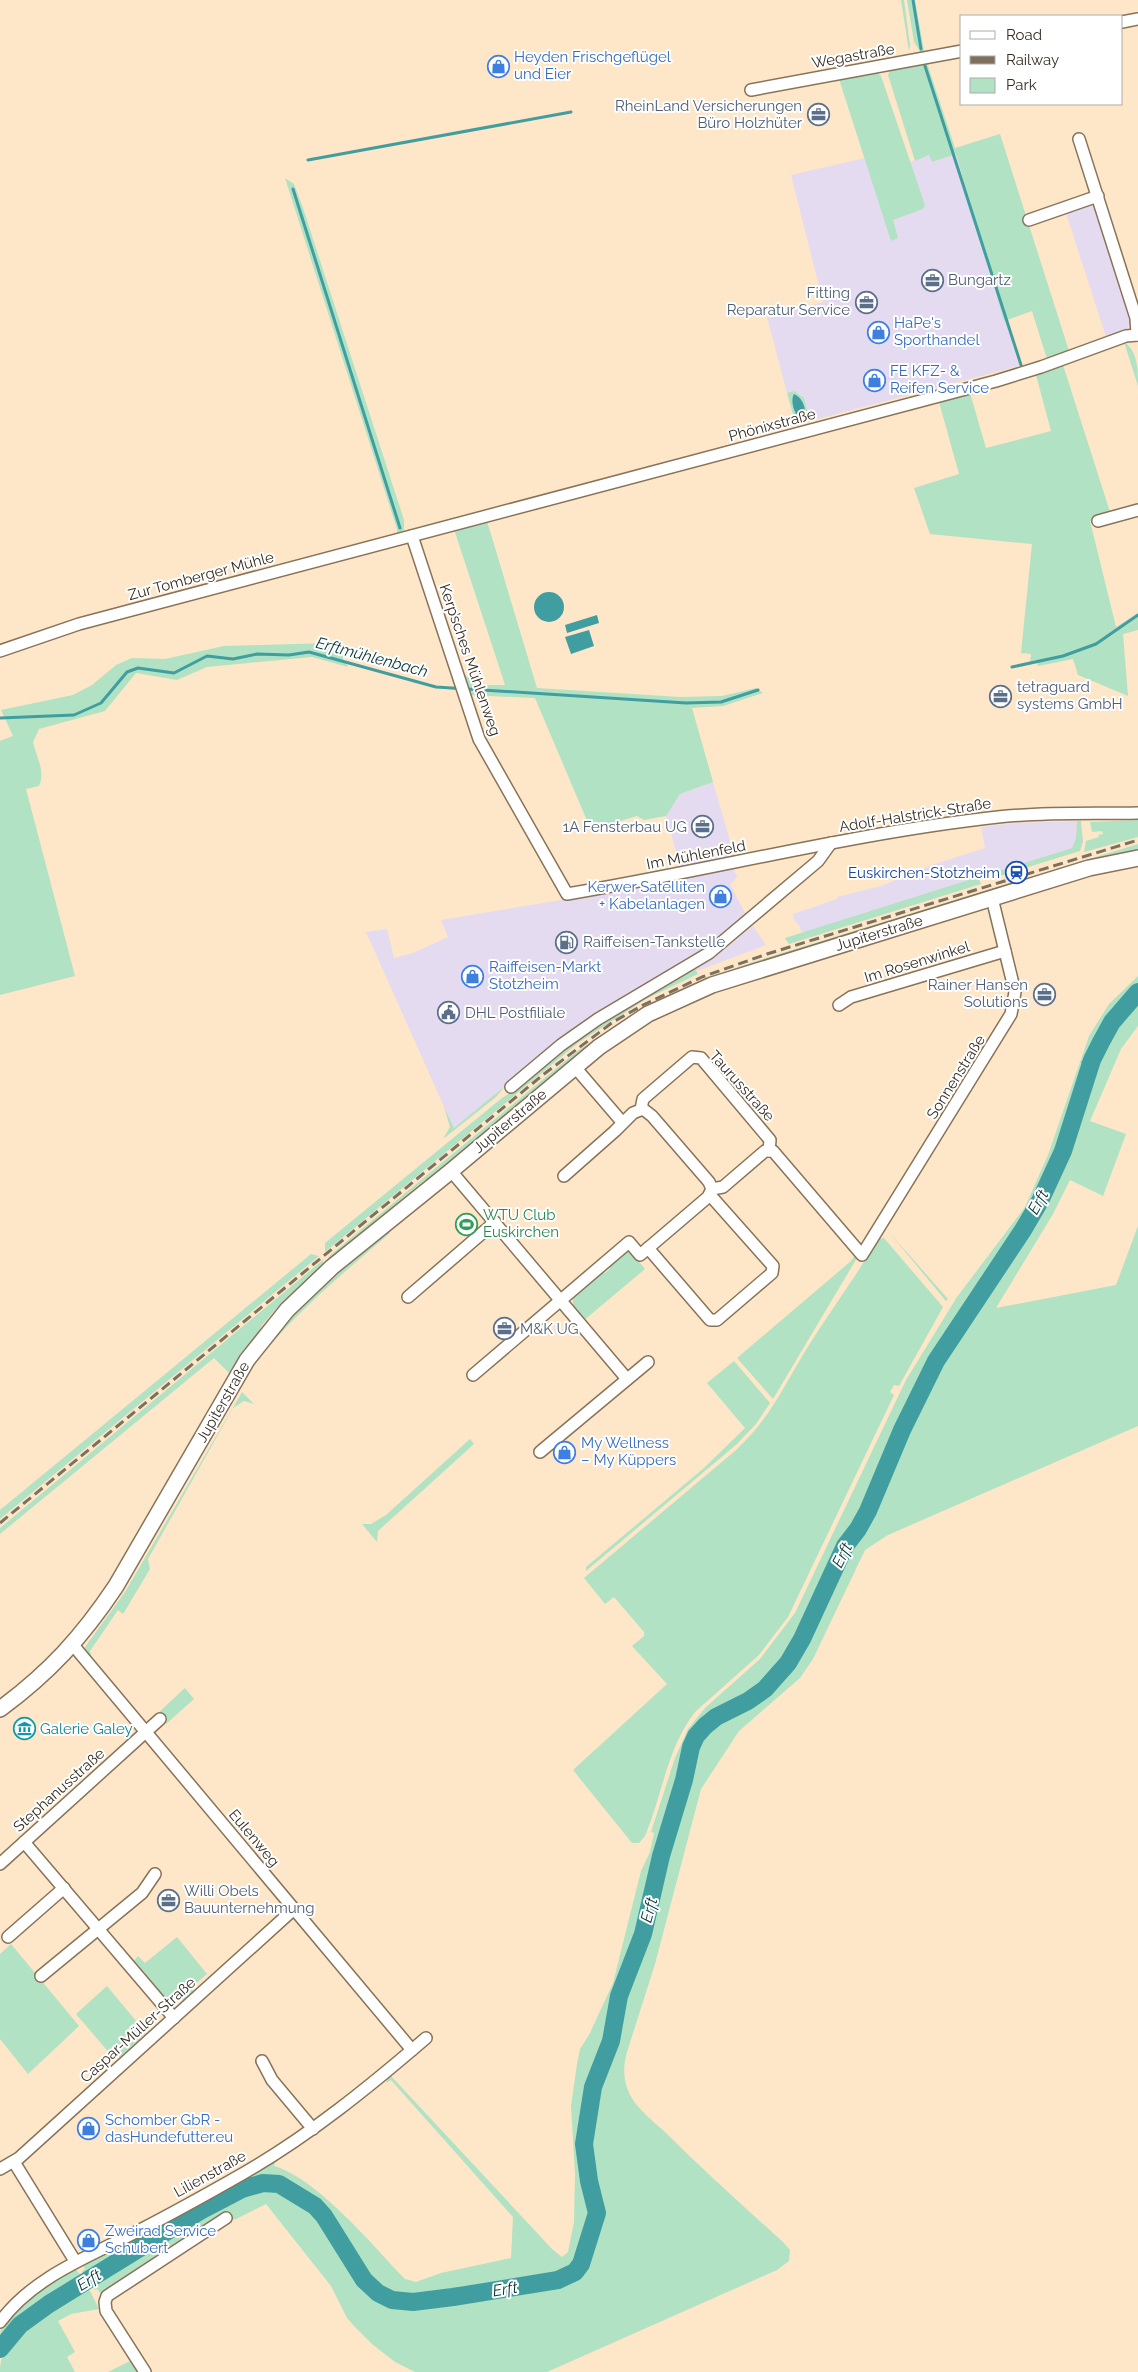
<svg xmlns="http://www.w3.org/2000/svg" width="1138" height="2372" font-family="Raleway,sans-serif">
<rect width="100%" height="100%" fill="#fee6c8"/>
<g fill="#e5dbf0">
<polygon points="956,154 1019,366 810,421 803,397 794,391 787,393 767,317 823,302 791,175 865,158 892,240 892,220 923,209 925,205 910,162 930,155 932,162"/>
<polygon points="1090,202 1096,206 1132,319 1127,329 1106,337 1065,210"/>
<polygon points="713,782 735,858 681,869 666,816 680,794"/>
<polygon points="1077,821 1076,838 1072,848 802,933 799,925 794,920 793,914 837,899 837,897 881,886 935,864 985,848 981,827 1016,823"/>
<polygon points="732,866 737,876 734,881 730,884 746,915 699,953 509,1082 454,1129 366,932 387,929 394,958 413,953 448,937 441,920 561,900"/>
<polygon points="753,926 766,945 697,971 695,967 727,947"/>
</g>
<g fill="#b1e2c3">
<polygon points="901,0 904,0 910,45 909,51"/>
<polygon points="907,0 915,0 924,51 921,53 914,42"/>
<polygon points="927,63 955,148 1000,134 1069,351 1047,359 1032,311 1004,321 956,154 932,162 929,155 915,161 888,75 891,69"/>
<polygon points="876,72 881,76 925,205 923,209 893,220 898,238 891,241 839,79"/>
<polygon points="285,178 294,184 303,208 404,520 404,530 397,536 397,529"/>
<path d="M 1124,342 C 1138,351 1138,370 1138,386 Z"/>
<polygon points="1063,365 1111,515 1090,521 1116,627 1138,613 1138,630 1123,634 1128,696 1078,675 1073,659 1038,666 1036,660 1030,662 1031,654 1021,653 1032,544 930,534 914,488 959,474 939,402 970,393 986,448 1051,431 1036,375"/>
<polygon points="794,391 804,398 810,421 796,425 787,393"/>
<polygon points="487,521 537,688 680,697 722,696 756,688 763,693 723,706 692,708 713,782 680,794 666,816 644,820 637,816 591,830 535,698 468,695 463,673 477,685 505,685 454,529"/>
<path d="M 342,640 L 343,659 L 348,667 L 312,657 L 207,667 L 177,680 L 136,673 L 105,711 L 39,729 L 33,742 C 36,757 46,771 39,786 L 26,789 L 75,976 L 0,995 L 0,741 L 13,736 L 1,710 L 73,695 L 92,685 L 116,665 L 132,658 L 165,659 L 224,646 L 329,643 Z"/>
<polygon points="1138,820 1138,837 1084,852 1086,841 1099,837 1098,835 1103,834 1102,831 1092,832 1090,822"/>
<polygon points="1077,821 1081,821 1083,842 1080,851 993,878 992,873 1072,848 1076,838"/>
<path d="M 1138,844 L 1138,850 L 1124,852 L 687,988 L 428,1181 L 426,1179 L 398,1202 L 399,1205 L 331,1259 L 328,1257 L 576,1052 C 633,1013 687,984 753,962 Z"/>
<polygon points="978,877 981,884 789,944 785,938"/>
<polygon points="694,967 698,974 646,999 578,1043 325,1252 325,1243 502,1098 521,1086 577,1039"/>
<path d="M 1138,976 L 1138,1026 L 1121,1049 L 1090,1121 L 1126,1134 L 1103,1196 L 1070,1180 L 1053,1214 L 996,1308 L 1116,1285 L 1138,1226 L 1138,1426 L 888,1535 L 865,1550 L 813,1659 L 800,1678 L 739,1731 L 701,1789 L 655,1964 L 627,2052 C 623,2066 623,2079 629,2093 C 636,2108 653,2121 665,2132 C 703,2170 743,2206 783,2242 L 790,2250 L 789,2261 L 777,2270 L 547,2372 L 415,2372 L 395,2362 L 372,2344 L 355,2327 L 347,2318 L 331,2286 L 266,2204 L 234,2220 L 230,2214 L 102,2295 L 97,2289 L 95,2290 L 92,2285 C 128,2260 166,2237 205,2214 C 224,2203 243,2187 266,2186 C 281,2186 292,2195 304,2201 L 298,2189 L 269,2179 L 244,2185 L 171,2224 L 87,2278 L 82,2271 L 85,2269 L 81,2263 L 271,2161 L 275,2163 L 274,2166 C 318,2179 372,2245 405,2279 L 416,2282 L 441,2273 L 511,2258 L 513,2217 L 391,2080 L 386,2083 L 389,2074 L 412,2056 L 391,2076 L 552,2249 L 562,2257 L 568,2252 L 574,2222 L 575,2174 L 571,2106 L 577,2064 L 580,2049 L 589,2035 L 613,1983 L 641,1871 L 650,1852 L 654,1833 L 651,1832 L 675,1758 L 688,1729 L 705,1708 L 760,1659 L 795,1613 L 906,1380 L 957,1297 L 1025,1207 L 1048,1155 L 1089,1036 L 1109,1004 Z"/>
<polygon points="506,1085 496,1097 443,1139 450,1127 444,1107 454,1128"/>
<path d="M 386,1228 L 390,1233 C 338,1278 285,1320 246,1377 C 274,1317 337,1272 386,1228 Z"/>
<polygon points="888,1231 948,1299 946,1301"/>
<path d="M 884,1238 L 943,1307 L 899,1386 L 894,1385 L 890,1392 L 894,1395 L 788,1617 L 759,1655 L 695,1712 C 667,1748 662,1796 645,1836 L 639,1843 L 632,1843 L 573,1770 L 667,1684 L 632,1646 L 644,1636 L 644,1632 L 614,1597 L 605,1604 L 584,1578 L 735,1451 C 771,1418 784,1385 809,1345 C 831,1310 857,1275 878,1239 Z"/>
<polygon points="624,1252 631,1252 645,1269 583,1321 573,1307 573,1297 602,1271 605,1273 610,1269 608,1266"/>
<polygon points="311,1254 319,1256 0,1519 0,1510"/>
<polygon points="855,1255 857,1258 773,1399 737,1358 851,1261"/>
<polygon points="323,1260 324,1267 274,1311 262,1325 254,1343 232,1376 214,1358 0,1534 0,1528"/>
<polygon points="734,1361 770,1403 756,1424 737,1444 586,1571 586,1567 704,1468 745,1428 707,1383"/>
<polygon points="242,1392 254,1404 244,1401 233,1408 148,1559 150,1569 123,1614 118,1610 90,1651 92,1659 91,1661 84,1650 85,1647 125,1592"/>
<polygon points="470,1439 474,1444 378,1531 377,1542 362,1524 371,1524 386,1515"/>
<polygon points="185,1688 194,1699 166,1724 157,1714"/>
<polygon points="177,1937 207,1974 193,1986 193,1992 184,2000 174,2002 161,1994 133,1962 138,1956 145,1963"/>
<polygon points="11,1944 79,2026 28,2074 0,2039 0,1954"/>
<polygon points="107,1986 146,2033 120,2057 112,2056 76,2014"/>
<path d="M 74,2267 L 83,2278 L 23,2317 L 0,2344 C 0,2339 0,2332 1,2328 C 12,2305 53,2281 74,2267 Z"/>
<path d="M 87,2285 L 99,2309 L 71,2314 L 58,2321 L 75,2352 L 67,2357 L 75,2372 L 0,2372 C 0,2327 57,2308 87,2285 Z"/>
<polygon points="132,2360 140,2372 108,2372"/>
</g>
<g fill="#409ea0">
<path d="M 794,394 C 803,398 806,408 805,417 L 802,420 C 794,416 790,400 794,394 Z"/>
<circle cx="549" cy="607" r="15"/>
<polygon points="597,615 599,623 567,633 565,625"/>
<polygon points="589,630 594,646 571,654 565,637"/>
</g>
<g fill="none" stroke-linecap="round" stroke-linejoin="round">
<g stroke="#409ea0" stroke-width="3">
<polyline points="913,0 921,49"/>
<polyline points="925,66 1021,365"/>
<polyline points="308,160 571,112"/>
<polyline points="293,189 400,528"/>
<polyline points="1012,667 1063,656 1096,644 1138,615"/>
<polyline points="0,718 74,715 101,703 127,672 138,668 174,673 207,656 233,659 257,654 289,655 309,652 436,687 686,703 721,702 758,690"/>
<polyline points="1083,1062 1088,1073"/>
</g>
<polyline stroke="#409ea0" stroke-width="18" points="0,2349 20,2325 49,2304 200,2211 242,2189 263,2183 279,2184 315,2206 324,2216 364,2280 378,2293 392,2300 413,2302 453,2297 558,2280 575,2272 581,2264 597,2213 589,2181 584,2144 593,2087 611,2041 619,1996 643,1934 661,1856 684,1780 691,1747 696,1736 705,1726 716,1717 748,1701 765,1689 788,1663 802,1639 845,1546 858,1529 868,1511 902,1430 936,1361 1023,1230 1040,1201 1063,1151 1092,1060 1101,1042 1112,1022 1138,992"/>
<defs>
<g id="street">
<polyline points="1122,22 1138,19"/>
<polyline points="751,90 962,51"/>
<polyline points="1079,139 1136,318 1137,335"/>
<polyline points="1029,220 1098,196"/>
<polyline points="1098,521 1138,510"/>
<path d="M 412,536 L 479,739 L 567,894 C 711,870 853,833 998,817 C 1044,812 1092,814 1138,813"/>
<polyline points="0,651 79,624 996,381 1041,367 1126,336 1138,335"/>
<polyline points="839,1005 851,997 1005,951"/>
<polyline points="574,1066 622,1122"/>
<polyline points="511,1087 561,1045 598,1019 709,953 818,861 831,843"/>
<polyline points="641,1109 643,1099 692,1057 701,1058 770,1140 769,1151"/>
<polyline points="451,1171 627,1379"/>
<polyline points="712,1189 723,1187 765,1151 773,1151 862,1255 1011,1014 1015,992 992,898"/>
<polyline points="648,1248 710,1320 717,1320 772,1273 773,1266 710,1195"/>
<polyline points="408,1297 495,1222"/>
<polyline points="473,1375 629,1242 640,1255 708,1197 712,1189 709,1182 652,1116 643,1109 633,1113 615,1131 564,1176"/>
<polyline points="540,1452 648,1362"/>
<polyline points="73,1645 412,2050"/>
<polyline points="24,1842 174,2018"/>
<polyline points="0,1864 160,1719"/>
<polyline points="8,1937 64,1888"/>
<polyline points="41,1976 142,1893 155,1874"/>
<polyline points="262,2061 272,2080 313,2129"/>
<polyline points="14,2162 75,2261"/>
<polyline points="0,2169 19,2158 294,1909"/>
<path d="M 0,2322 C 34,2276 89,2257 138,2231 C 173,2213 209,2193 244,2173 C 310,2135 369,2087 426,2038"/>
<polyline points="145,2372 106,2311 105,2302 107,2296 226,2218"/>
</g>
<path id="secondary" d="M 0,1709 C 49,1673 82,1637 116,1586 L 247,1360 L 287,1310 L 332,1267 L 451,1171 L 599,1047 L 648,1014 L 712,985 L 1089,868 L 1138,858"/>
</defs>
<use href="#street" stroke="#887358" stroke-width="14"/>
<use href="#secondary" stroke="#887358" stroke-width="18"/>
<use href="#street" stroke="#fff" stroke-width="11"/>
<use href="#secondary" stroke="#fff" stroke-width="15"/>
<polyline stroke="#7e705d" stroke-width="3" stroke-dasharray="10 5" stroke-linecap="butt" points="0,1523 544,1074 613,1022 643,1005 702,977 767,954 1138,840"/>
</g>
<defs>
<symbol id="shop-ring" viewBox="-11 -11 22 22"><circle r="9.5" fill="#fff" stroke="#3f7fe0" stroke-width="1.5"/><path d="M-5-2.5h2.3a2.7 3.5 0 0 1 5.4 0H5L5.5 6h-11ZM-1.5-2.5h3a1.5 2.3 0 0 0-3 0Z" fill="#3f7fe0"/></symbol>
<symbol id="office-ring" viewBox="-11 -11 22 22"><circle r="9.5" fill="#fff" stroke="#5c6f8a" stroke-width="1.5"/><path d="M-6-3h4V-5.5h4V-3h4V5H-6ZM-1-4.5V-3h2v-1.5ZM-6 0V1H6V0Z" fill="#5c6f8a"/></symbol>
<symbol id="station-ring" viewBox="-11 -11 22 22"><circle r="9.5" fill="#fff" stroke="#1a4fb4" stroke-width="1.5"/><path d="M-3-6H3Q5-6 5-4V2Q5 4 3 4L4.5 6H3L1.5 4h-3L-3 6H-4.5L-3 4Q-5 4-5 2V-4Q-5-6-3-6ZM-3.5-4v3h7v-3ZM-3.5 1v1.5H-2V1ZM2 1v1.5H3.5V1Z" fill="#1a4fb4"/></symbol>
<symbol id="fuel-ring" viewBox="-11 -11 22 22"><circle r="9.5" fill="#fff" stroke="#5c6f8a" stroke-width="1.5"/><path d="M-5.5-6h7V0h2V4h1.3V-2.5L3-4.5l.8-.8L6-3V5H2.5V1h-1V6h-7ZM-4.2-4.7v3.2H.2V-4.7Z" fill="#5c6f8a"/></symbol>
<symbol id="civic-ring" viewBox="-11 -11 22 22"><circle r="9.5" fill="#fff" stroke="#5c6f8a" stroke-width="1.5"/><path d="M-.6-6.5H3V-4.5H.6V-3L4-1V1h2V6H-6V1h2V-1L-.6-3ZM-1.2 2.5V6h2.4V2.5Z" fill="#5c6f8a"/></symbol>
<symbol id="stadium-ring" viewBox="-11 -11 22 22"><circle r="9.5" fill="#fff" stroke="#2e9e5b" stroke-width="1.5"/><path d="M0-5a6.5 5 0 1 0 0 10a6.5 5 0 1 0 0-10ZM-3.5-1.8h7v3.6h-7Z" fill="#2e9e5b"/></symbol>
<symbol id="museum-ring" viewBox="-11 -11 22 22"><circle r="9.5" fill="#fff" stroke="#0f9aa8" stroke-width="1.5"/><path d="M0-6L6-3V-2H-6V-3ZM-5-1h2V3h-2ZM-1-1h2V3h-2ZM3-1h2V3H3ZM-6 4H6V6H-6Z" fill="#0f9aa8"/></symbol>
</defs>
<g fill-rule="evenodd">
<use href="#shop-ring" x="486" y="54" width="25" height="25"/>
<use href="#office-ring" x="806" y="102" width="25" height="25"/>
<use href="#office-ring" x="920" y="268" width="25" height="25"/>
<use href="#office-ring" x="854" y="290" width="25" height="25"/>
<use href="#shop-ring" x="866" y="320" width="25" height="25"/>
<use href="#shop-ring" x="862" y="368" width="25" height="25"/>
<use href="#office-ring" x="988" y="684" width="25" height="25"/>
<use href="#office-ring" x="690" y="814" width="25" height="25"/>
<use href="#station-ring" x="1004" y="860" width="25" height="25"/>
<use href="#shop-ring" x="708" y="884" width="25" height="25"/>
<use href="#fuel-ring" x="554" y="930" width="25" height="25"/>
<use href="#shop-ring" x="460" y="964" width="25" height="25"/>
<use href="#office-ring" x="1032" y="982" width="25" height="25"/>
<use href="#civic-ring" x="436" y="1000" width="25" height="25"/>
<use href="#stadium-ring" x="454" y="1212" width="25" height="25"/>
<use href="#office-ring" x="492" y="1316" width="25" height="25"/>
<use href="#shop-ring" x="552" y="1440" width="25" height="25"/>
<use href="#museum-ring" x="12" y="1716" width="25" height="25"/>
<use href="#office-ring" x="156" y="1888" width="25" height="25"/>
<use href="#shop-ring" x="76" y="2116" width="25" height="25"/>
<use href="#shop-ring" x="76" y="2228" width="25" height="25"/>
</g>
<g text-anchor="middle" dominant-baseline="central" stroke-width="4" stroke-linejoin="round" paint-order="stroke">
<g font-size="15" fill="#372e22" stroke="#fff">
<text transform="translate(853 56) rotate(-10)">Wegastraße</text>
<text transform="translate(772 425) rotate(-15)">Phönixstraße</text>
<text transform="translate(201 576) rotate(-15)">Zur Tomberger Mühle</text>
<text transform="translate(470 660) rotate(71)">Kerp’sches Mühlenweg</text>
<text transform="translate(915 815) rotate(-9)">Adolf-Halstrick-Straße</text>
<text transform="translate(696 855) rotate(-11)">Im Mühlenfeld</text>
<text transform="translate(879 933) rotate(-17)">Jupiterstraße</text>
<text transform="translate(917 962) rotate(-17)">Im Rosenwinkel</text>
<text transform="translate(956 1077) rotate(-58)">Sonnenstraße</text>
<text transform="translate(742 1086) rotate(48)">Taurusstraße</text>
<text transform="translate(510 1121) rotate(-40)">Jupiterstraße</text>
<text transform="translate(223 1402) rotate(-60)">Jupiterstraße</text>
<text transform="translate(59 1790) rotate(-42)">Stephanusstraße</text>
<text transform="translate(254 1838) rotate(50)">Eulenweg</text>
<text transform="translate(138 2030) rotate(-42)">Caspar-Müller-Straße</text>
<text transform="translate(210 2174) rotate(-29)">Lilienstraße</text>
</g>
<g font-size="15" fill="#366cbe" stroke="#fff" text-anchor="start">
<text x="514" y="57">Heyden Frischgeflügel<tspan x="514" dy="17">und Eier</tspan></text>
<text x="894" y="323">HaPe's<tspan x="894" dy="17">Sporthandel</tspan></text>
<text x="890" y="371">FE KFZ- &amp;<tspan x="890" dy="17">Reifen Service</tspan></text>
<text x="705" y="887" text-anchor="end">Kerwer Satelliten<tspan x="705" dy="17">+ Kabelanlagen</tspan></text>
<text x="489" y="967">Raiffeisen-Markt<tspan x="489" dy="17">Stotzheim</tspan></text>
<text x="581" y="1443">My Wellness<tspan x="581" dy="17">– My Küppers</tspan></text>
<text x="105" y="2120">Schomber GbR -<tspan x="105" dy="17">dasHundefutter.eu</tspan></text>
<text x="105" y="2231">Zweirad Service<tspan x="105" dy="17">Schubert</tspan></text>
</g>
<g font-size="15" fill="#4e5e75" stroke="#fff" text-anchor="start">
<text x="802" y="106" text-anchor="end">RheinLand Versicherungen<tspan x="802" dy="17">Büro Holzhüter</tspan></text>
<text x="948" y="280">Bungartz</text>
<text x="850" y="293" text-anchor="end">Fitting<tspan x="850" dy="17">Reparatur Service</tspan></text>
<text x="1017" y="687">tetraguard<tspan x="1017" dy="17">systems GmbH</tspan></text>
<text x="687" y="827" text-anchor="end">1A Fensterbau UG</text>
<text x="583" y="942">Raiffeisen-Tankstelle</text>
<text x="1028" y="985" text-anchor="end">Rainer Hansen<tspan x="1028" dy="17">Solutions</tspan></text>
<text x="465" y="1013">DHL Postfiliale</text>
<text x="520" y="1329">M&amp;K UG</text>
<text x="184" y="1891">Willi Obels<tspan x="184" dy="17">Bauunternehmung</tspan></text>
</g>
<g font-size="15" fill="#164399" stroke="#fff" text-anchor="end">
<text x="1000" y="873">Euskirchen-Stotzheim</text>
</g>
<g font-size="15" fill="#27864d" stroke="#fff" text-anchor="start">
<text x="483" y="1215">WTU Club<tspan x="483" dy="17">Euskirchen</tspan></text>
</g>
<g font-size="15" fill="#0d838f" stroke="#fff" text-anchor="start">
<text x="40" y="1729">Galerie Galey</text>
</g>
<g font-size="16" font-style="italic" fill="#083637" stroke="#fff">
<text transform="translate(372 657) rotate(15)">Erftmühlenbach</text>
<text transform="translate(1038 1202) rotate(-61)">Erft</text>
<text transform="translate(842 1555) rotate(-63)">Erft</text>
<text transform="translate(649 1910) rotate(-75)">Erft</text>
<text transform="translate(89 2280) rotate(-32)">Erft</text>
<text transform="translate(505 2289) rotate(-9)">Erft</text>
</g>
</g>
<rect x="960" y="15" width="162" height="90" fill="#ffffff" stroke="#afaba7"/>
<rect x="970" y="31" width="25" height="8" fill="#ffffff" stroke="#afaba7"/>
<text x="1006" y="40" font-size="15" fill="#372e22">Road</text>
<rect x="970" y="56" width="25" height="8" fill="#7e705d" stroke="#afaba7"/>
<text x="1006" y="65" font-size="15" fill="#372e22">Railway</text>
<rect x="970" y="78" width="25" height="15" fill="#b1e2c3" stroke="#afaba7"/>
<text x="1006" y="90" font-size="15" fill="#372e22">Park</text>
</svg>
